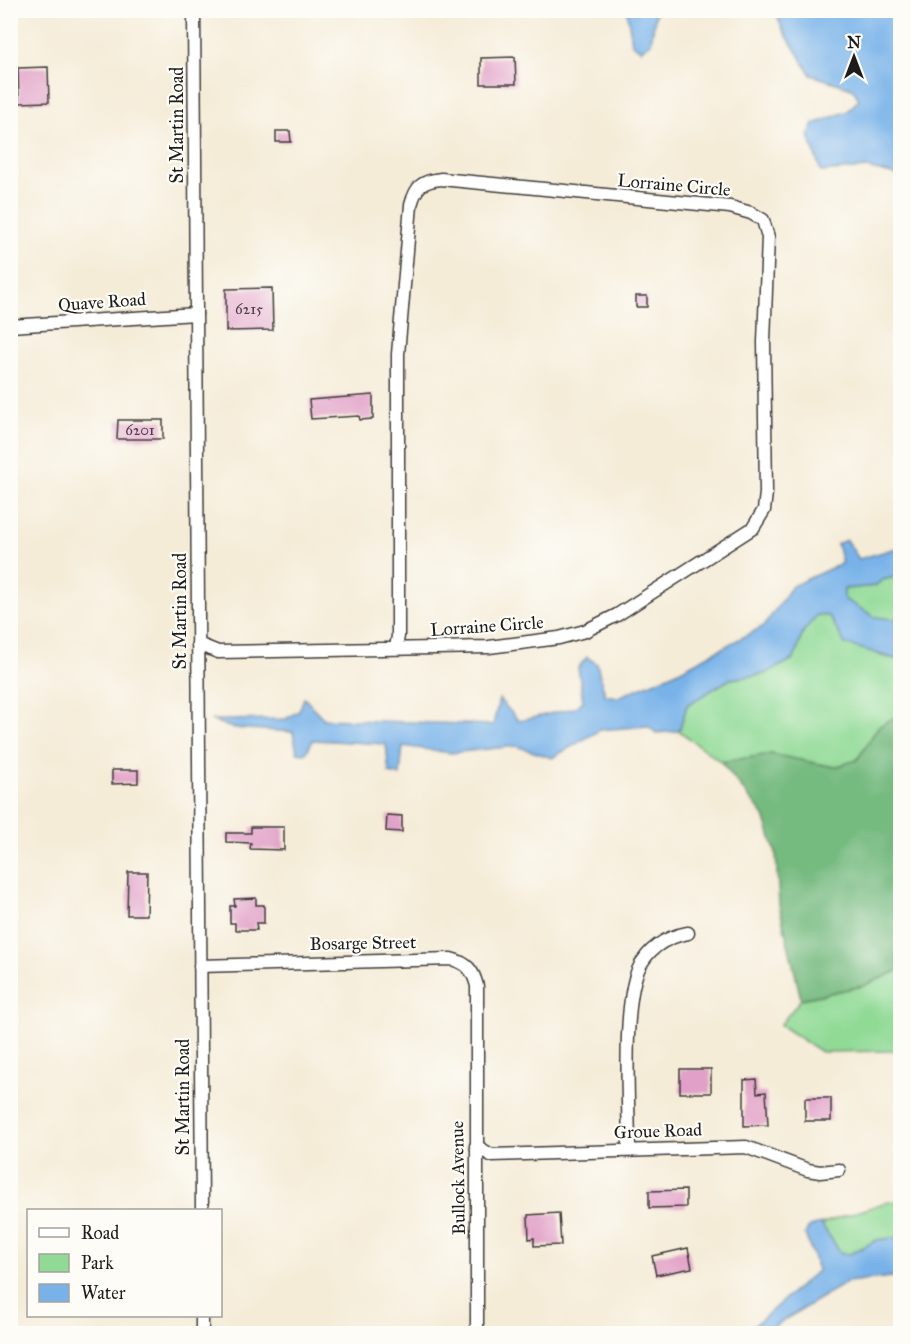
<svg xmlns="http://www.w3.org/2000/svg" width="911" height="1344" font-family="'IM FELL Great Primer',serif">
<rect width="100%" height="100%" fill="#fdfcf7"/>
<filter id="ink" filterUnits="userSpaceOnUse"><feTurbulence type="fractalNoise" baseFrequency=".0167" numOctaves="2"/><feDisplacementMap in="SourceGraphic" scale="12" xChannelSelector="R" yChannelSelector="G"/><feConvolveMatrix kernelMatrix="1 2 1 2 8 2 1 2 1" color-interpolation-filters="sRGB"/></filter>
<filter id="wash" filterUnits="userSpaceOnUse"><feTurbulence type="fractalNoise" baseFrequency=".008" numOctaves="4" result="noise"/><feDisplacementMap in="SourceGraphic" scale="24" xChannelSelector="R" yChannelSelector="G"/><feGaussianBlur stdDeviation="1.35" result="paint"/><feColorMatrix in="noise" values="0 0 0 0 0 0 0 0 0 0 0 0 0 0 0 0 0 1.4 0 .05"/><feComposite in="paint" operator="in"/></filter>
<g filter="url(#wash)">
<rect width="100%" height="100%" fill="#f5ecd8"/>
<g fill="#91da96" stroke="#567b59" stroke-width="1.5">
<polygon points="900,576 900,620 875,617 844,600 844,589 875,586 882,580"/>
<polygon points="817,615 829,616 881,656 900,660 900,714 878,727 857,760 834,767 771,754 721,762 679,731 687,705 730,679 764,674 794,659 803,632"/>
<polygon points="900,970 900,1048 895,1051 821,1052 780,1025 801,999 863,986"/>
<polygon points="900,1201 900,1237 877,1240 850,1254 841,1253 821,1224 887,1202"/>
</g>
<polygon fill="#74ba7f" stroke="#486b4e" stroke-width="1.5" points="900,714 900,970 863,986 801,999 779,905 776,854 764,816 721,762 771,754 834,767 857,760 878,727"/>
<g fill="#78b2e9" stroke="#4a6782" stroke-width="1.5">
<polygon points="627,11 656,11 651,43 641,50 632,44"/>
<polygon points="775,11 900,11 900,176 867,168 821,172 809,136 814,124 848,111 859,99 852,88 811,75 783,30"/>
<polygon points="846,540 859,559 900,547 900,576 882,580 875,586 844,589 844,599 875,617 900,620 900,660 845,644 829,616 817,615 803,632 794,659 764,674 730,679 687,705 679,731 656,733 648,726 600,730 552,758 516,746 451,753 403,746 400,775 389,773 386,744 313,740 306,753 297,752 293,732 232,728 211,720 286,719 299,711 304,698 324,719 493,725 499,699 519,721 574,708 583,701 578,668 587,657 597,664 605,695 618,697 675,673 764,626 792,586 842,563 837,544"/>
<polygon points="821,1224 841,1253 850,1254 877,1240 900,1237 900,1276 847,1282 763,1333 735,1333 756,1324 818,1270 805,1234 809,1227"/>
</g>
<g id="blocks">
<g fill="#e1a0c7">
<polygon points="515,57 516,84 481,84 481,58"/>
<polygon points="48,67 49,102 19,103 18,68"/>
<polygon points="276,131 290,131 291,142 276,142"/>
<polygon points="272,288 273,330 226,331 226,289"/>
<rect x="636" y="296" width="11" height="11"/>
<polygon points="373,395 373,419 360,420 359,416 311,419 309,400"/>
<polygon points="118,420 163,420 163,439 117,439"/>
<polygon points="112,770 138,770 138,783 112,784"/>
<polygon points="387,815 402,816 402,832 386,831"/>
<polygon points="251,827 284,827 284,850 250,849 251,843 226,842 226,833 251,833"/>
<polygon points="128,872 147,872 146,915 127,915"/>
<polygon points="256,898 256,905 264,905 264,923 256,923 257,930 235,930 235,923 230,923 230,906 235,906 234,899"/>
<rect x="680" y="1069" width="31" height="24"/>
<polygon points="756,1079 757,1093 766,1092 768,1125 744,1126 744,1080"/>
<rect x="805" y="1098" width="26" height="23"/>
<polygon points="686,1190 686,1207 649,1208 649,1191"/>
<polygon points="559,1213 561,1245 534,1246 534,1238 529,1239 528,1215"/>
<polygon points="688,1248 692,1268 656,1275 652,1256"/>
</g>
</g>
</g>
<g filter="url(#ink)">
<use href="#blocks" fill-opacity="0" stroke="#3d3b38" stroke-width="1.5"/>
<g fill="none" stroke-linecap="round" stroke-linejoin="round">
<defs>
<g id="minor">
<polyline points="194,10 202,1210"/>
<polyline points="10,326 196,314"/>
<path d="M 198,644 L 218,652 L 489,647 L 559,638 L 585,631 L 617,615 L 753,528 L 764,510 L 766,493 L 764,342 L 768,237 L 763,220 L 751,213 L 730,207 L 441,179 C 422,181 416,186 411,205 L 398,354 L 398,636 L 396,648"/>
<path d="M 200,966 L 451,959 C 467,963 473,970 477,986 L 477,1334"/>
<polyline points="476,1146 491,1155 746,1147 808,1170 820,1172 839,1170"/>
<path d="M 629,1150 C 629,1105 622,1009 638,970 C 647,949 666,937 688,933"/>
<polyline points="202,1316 202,1334"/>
</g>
</defs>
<use href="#minor" stroke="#3d3b38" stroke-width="15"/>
<use href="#minor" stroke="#fff" stroke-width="12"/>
</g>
</g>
<g text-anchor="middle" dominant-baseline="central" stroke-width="4.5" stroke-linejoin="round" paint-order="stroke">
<g font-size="15" fill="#4d3d47">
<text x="249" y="309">6215</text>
<text x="140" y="430">6201</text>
</g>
<g font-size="18" fill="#1c1c1c" stroke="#fdfcf7">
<text transform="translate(177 125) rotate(-90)">St Martin Road</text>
<text transform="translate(674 185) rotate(5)">Lorraine Circle</text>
<text transform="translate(102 302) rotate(-4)">Quave Road</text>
<text transform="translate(180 611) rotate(-90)">St Martin Road</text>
<text transform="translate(487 626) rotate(-4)">Lorraine Circle</text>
<text transform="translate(363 943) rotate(-1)">Bosarge Street</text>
<text transform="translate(183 1097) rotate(-90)">St Martin Road</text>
<text transform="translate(658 1131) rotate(-2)">Groue Road</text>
<text transform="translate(458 1178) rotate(-91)">Bullock Avenue</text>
</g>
</g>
<rect width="911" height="1344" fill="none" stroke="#fdfcf7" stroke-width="36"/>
<rect x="27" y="1209" width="195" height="108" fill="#fdfcf7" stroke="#a3a29f" stroke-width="1.5"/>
<rect x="39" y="1228" width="30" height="9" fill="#ffffff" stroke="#a3a29f" stroke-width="1.5"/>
<text x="81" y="1239" font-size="18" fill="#1c1c1c">Road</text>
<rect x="39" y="1254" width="30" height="18" fill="#91da96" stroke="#a3a29f" stroke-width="1.5"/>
<text x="81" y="1269" font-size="18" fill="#1c1c1c">Park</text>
<rect x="39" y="1284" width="30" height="18" fill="#78b2e9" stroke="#a3a29f" stroke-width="1.5"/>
<text x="81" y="1299" font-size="18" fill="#1c1c1c">Water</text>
<g transform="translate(854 57)" stroke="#fdfcf7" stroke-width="4.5" paint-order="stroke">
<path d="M0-4.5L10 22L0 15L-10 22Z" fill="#1c1c1c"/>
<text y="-9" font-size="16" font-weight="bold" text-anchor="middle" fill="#1c1c1c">N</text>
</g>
</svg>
